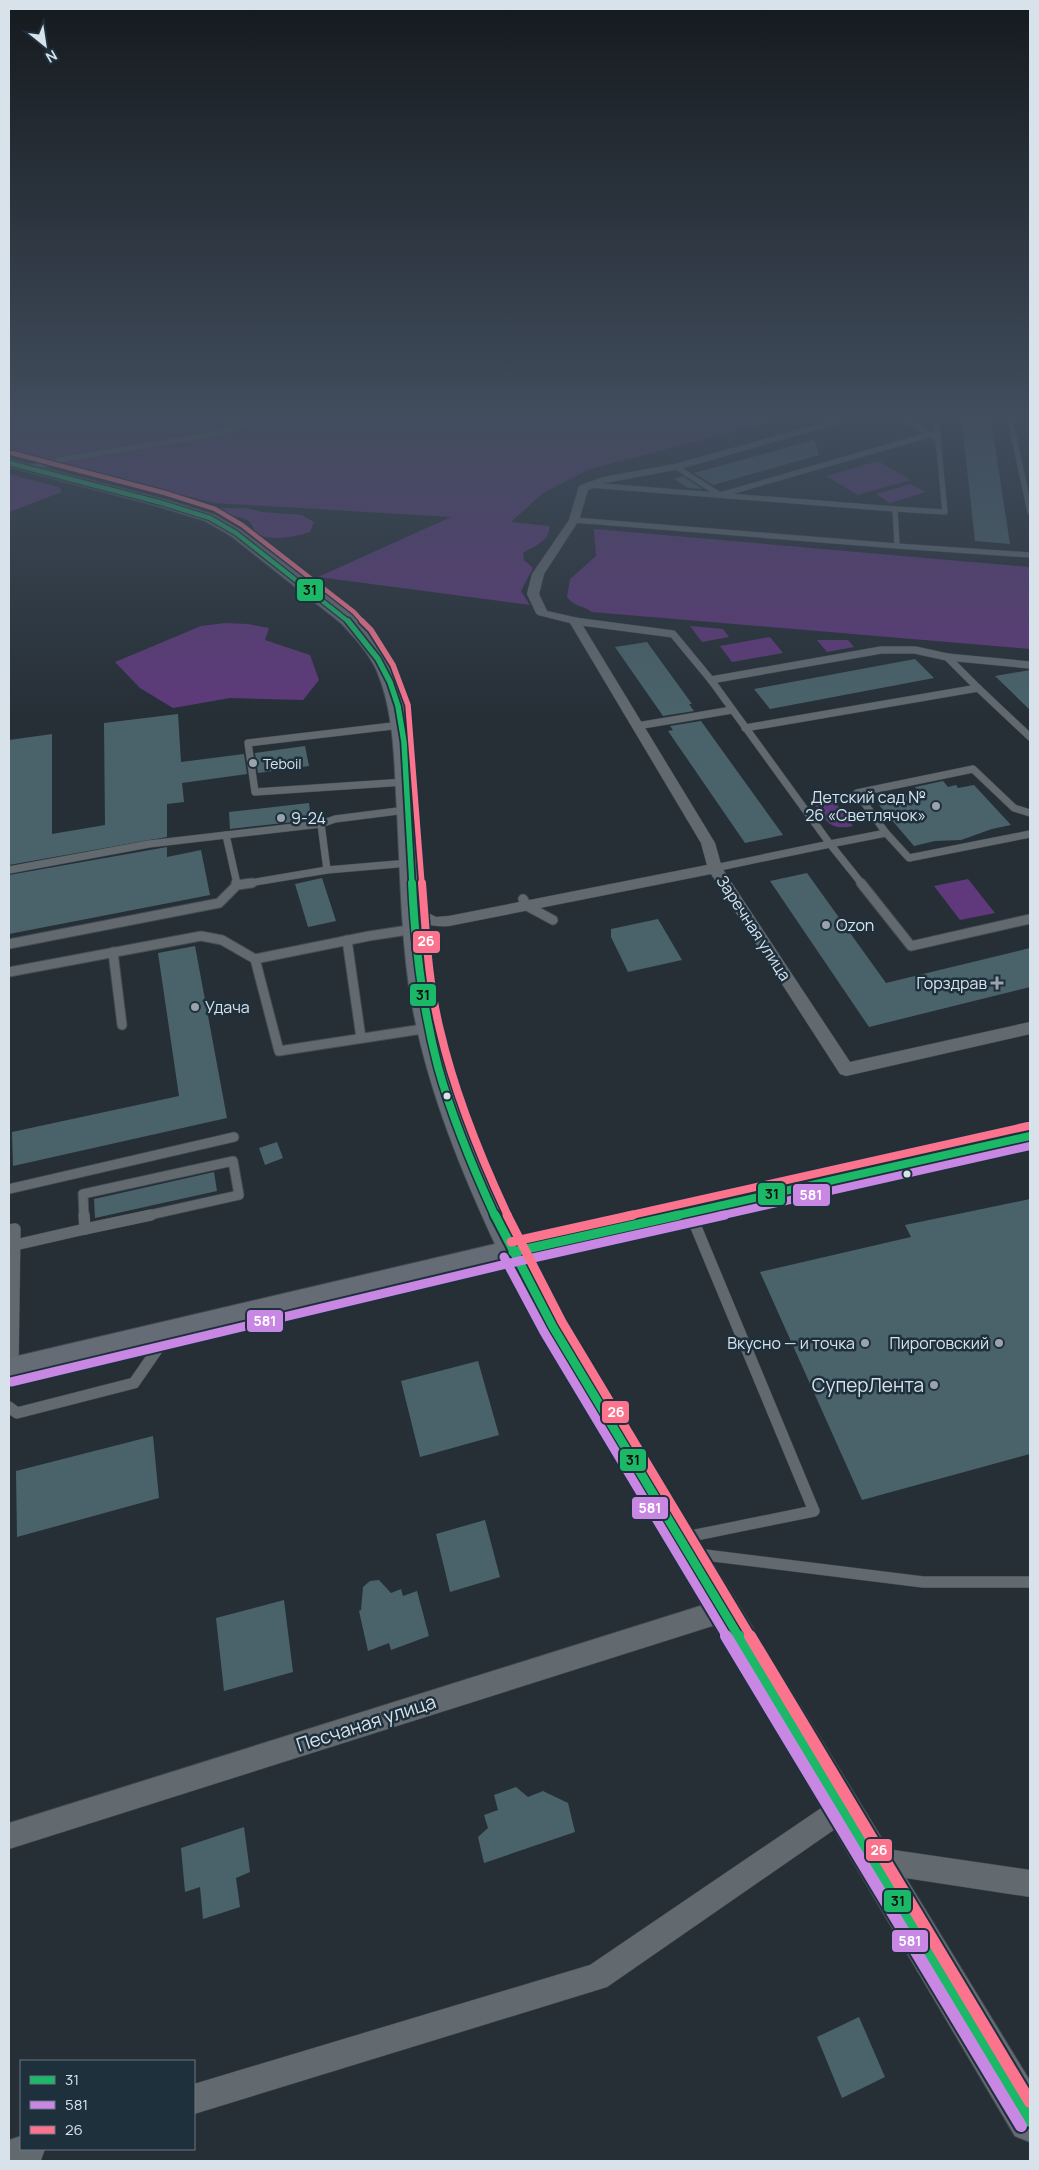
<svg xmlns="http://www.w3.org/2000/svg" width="1039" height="2170" font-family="Manrope,sans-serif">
<rect width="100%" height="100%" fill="#262f36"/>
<g fill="#5f397b">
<path d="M 9,414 L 800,414 L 590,469 L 543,493 L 511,522 L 549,526 C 551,541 534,546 523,553 L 524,560 L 533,568 L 521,591 L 530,605 L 318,577 L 451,517 L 215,503 L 9,451 Z"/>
<polygon points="878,461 911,480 894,485 891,484 892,485 858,495 826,476"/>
<polygon points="9,474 59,487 62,492 9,512"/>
<polygon points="910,484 926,492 890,503 876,494"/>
<path d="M 220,508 L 246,508 L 262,512 L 302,515 L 314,522 L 310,532 C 298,536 266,543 256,532 C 252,528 253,523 247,520 C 239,516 228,515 220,513 Z"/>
<path d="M 594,529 L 1030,567 L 1030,649 L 592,612 C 582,605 575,607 567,597 L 570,579 L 596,556 Z"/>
<polygon points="225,623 248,624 269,628 265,640 310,655 319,680 303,700 230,698 173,708 140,688 115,662 201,626"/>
<polygon points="690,626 723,629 729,637 702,642"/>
<polygon points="770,637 783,653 732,662 720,646"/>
<polygon points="817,640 848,640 854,647 827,652"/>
<path d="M 830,795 L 853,826 C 827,832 824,817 810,798 Z"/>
<polygon points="968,879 995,913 960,920 934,886"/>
</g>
<g fill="#4a636a">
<polygon points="961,414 990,414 1010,544 975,541"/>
<polygon points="814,440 819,455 713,485 694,473"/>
<polygon points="683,476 702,489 688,488 674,479"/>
<polygon points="647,642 692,704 689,704 694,711 663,716 615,647"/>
<polygon points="915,659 934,678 770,709 754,689"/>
<polygon points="1030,670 1030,710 995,676"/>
<polygon points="178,714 181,762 244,754 247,774 182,783 184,802 167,804 167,837 9,865 9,740 52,734 52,834 105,825 104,723"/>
<polygon points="701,721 783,835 745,843 668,731 673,730 670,726"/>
<polygon points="305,746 309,766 258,773 255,753"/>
<polygon points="943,781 948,787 956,785 958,788 974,785 1011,825 992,829 961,840 935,841 914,846 879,805 897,801 894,798 920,793 915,787"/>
<polygon points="309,803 311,820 230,829 229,812"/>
<polygon points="167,847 167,857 201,850 210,895 9,934 9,875"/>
<polygon points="807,873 886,983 1030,948 1030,987 869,1027 770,881"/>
<polygon points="322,878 336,921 308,927 295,884"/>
<polygon points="658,919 682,960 628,972 611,937 611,929"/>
<polygon points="195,946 227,1118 13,1166 12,1132 179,1096 158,953"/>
<polygon points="277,1142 283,1158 265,1165 259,1148"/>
<polygon points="214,1172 217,1191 95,1218 94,1199"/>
<polygon points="1030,1199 1030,1454 862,1500 760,1272 911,1237 905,1225"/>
<polygon points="478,1361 499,1435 420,1457 401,1381"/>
<polygon points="153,1436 159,1498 17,1537 16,1471"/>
<polygon points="485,1520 500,1577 450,1592 436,1534"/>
<polygon points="379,1580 391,1593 401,1589 403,1596 417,1591 429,1636 391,1650 389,1643 368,1651 359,1611 361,1610 363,1587 370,1581"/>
<polygon points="284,1600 293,1672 224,1691 216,1618"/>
<polygon points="516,1787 528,1797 543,1791 568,1803 575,1832 484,1863 478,1837 488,1828 484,1815 498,1810 494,1795"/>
<polygon points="244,1827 250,1872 236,1878 240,1907 203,1919 200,1887 185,1892 181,1848"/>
<polygon points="859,2017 885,2077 842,2098 817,2037"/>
</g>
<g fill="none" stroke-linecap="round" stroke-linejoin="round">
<defs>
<g id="lane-far3">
<polyline points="935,414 938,439"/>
<polyline points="1009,414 1030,512"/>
<polyline points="676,467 720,495 932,434"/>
<polyline points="28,468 70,458 205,436 287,414"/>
<polyline points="895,509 945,512 938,439 896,414"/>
<polyline points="574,520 897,546 895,509 589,485"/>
<polyline points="897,546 1030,555"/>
<polyline points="574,621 580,622"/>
</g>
<g id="lane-far2">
<polyline points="574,621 673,634 711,680 830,844 715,868"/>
<polyline points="947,657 1030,665"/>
<polyline points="711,680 881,650 915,650 947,657 978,688 745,728"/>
<polyline points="978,688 1030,737"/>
<polyline points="401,725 248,743 255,792 405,782"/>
<polyline points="637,726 732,710"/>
<polyline points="321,824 327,870"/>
<polyline points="886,833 909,858 1030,834"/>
<polyline points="226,835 237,884"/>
<polyline points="9,870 149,844 321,824 335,819 406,810"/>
<polyline points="244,884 327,870 409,863"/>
<polyline points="862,884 830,844 886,833 857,793 973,769 1014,808 1030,813"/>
</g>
<g id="lane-far1">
<polyline points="236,883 237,885"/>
<polyline points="861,883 911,946 1030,919"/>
<polyline points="523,899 527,906 553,920"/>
<polyline points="347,940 361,1038"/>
<polyline points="9,944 219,903 237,885 252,883"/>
<polyline points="113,952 122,1025"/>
<polyline points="255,959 369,936 415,929"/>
<polyline points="9,972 201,936 222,940 255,959 279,1051 429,1028"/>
<polyline points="9,1189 234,1137"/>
<polyline points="690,1213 691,1216"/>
<polyline points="84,1216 83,1194 233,1161 239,1195 145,1216"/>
</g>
<g id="lane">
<polyline points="84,1215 85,1229"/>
<polyline points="85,1229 151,1215"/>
<polyline points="9,1230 15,1229 13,1368"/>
<polyline points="15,1245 85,1229"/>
<polyline points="9,1407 17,1413 134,1383 163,1341"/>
<polyline points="686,1537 814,1511 691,1215"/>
<polyline points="697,1554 923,1582 1030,1582"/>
</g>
<g id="street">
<path d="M 855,414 L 871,414 L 680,469 L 605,483 L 588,490 L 579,520 L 544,574 L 539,594 L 547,611 L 578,618 L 580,621 L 715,843 L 722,868 L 850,1062 L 1030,1022 L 1030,1034 L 846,1076 L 840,1074 L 711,874 L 449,926 C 435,927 415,925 406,911 L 409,907 L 414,906 L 436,917 L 449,916 L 707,865 L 701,843 L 570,623 L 538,615 L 536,613 L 527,594 L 532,574 L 569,520 L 579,486 L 603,477 L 675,464 Z"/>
<polygon points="722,1599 730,1603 734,1611 730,1619 722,1623 9,1849 9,1823"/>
<polygon points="842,1796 851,1800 855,1809 851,1818 607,1987 194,2114 194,2084 590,1965 833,1800"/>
<polygon points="873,1847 1030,1870 1030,1897 873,1873 863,1870 860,1860 863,1850"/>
<polygon points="21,2136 21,2149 45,2149 41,2160 9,2161 9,2140"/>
</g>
<path id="secondary" d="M 9,459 L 167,500 L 215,515 L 241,530 L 353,615 C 377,641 397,670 407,705 C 414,732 414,763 416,791 C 421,856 422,922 433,986 C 447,1075 481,1158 520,1238 L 1030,1126 L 1030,1146 L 531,1260 L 563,1318 L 1030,2081 L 1030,2142 L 1015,2136 L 543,1336 L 506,1266 L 9,1386 L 9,1358 L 495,1244 C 457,1162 423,1077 409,987 C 400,923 400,858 396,794 C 394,752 393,710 377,671 C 369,653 354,637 341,623 L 231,536 L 205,521 L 157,506 L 9,467 Z"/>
</defs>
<use href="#lane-far3" stroke="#444c52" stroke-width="6"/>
<use href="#lane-far2" stroke="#444c52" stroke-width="8"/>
<use href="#lane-far1" stroke="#444c52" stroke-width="11"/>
<use href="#lane" stroke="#444c52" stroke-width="12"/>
<use href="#street" stroke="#444c52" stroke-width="1"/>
<use href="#secondary" stroke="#444c52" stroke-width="2"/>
<use href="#lane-far3" stroke="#626a70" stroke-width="5"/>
<use href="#lane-far2" stroke="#626a70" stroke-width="7"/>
<use href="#lane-far1" stroke="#626a70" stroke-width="9"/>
<use href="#lane" stroke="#626a70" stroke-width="11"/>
<use href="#street" fill="#626a70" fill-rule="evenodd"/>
<use href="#secondary" fill="#656c75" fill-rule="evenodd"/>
<defs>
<polyline id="bus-1-far4" points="9,463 162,503 210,518 236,533 349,622"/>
<polyline id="bus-1-far3" points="348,621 378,659 390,682 398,706 404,742 412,884"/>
<g id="bus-1-far2">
<path d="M 412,883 C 415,945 422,1006 438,1067 C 452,1118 473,1168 495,1216"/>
<polyline points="674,1216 1030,1136"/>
</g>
<g id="bus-1-far1">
<polyline points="495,1215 553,1327 739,1637"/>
<polyline points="513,1252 679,1215"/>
</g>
<polyline id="bus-1" points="738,1636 1030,2121"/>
<polyline id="bus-2-far2" points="719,1216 1030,1146"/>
<g id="bus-2-far1">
<polyline points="504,1257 544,1332 727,1637"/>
<polyline points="11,1382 515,1262 725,1215"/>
</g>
<polyline id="bus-2" points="726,1636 1021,2126"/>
<polyline id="bus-3-far4" points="12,453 165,493 215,509 242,525 354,612 363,622"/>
<polyline id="bus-3-far3" points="362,621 371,630 393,665 408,705 422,884"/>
<g id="bus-3-far2">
<path d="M 422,883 C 426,932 428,982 440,1030 C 455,1095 480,1156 508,1216"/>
<polyline points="627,1216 1028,1126"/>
</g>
<g id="bus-3-far1">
<polyline points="507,1215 562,1322 751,1637"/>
<polyline points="511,1242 633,1215"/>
</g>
<polyline id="bus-3" points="750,1636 1030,2102"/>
</defs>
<use href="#bus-1-far4" stroke="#1f303d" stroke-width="7"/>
<use href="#bus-1-far3" stroke="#1f303d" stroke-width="9"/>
<use href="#bus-1-far2" stroke="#1f303d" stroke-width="11"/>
<use href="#bus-1-far1" stroke="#1f303d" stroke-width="13"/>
<use href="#bus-1" stroke="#1f303d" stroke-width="16"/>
<use href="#bus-2-far2" stroke="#1f303d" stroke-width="11"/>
<use href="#bus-2-far1" stroke="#1f303d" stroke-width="13"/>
<use href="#bus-2" stroke="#1f303d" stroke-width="16"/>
<use href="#bus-3-far4" stroke="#1f303d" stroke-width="7"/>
<use href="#bus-3-far3" stroke="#1f303d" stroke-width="9"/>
<use href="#bus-3-far2" stroke="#1f303d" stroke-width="11"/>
<use href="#bus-3-far1" stroke="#1f303d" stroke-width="13"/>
<use href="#bus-3" stroke="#1f303d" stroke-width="16"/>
<use href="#bus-1-far4" stroke="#1ab867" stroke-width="4.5"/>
<use href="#bus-1-far3" stroke="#1ab867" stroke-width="5.5"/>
<use href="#bus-1-far2" stroke="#1ab867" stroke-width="8"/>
<use href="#bus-1-far1" stroke="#1ab867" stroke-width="9"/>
<use href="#bus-1" stroke="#1ab867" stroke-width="12"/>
<use href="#bus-2-far2" stroke="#c787e3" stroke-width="8"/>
<use href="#bus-2-far1" stroke="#c787e3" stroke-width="9"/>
<use href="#bus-2" stroke="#c787e3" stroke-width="12"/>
<use href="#bus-3-far4" stroke="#fc738d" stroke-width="4.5"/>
<use href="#bus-3-far3" stroke="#fc738d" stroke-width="5.5"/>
<use href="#bus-3-far2" stroke="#fc738d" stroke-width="8"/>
<use href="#bus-3-far1" stroke="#fc738d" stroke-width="9"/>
<use href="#bus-3" stroke="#fc738d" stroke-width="12"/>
</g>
<linearGradient id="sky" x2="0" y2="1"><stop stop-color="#151a1e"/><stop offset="0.58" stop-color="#414d5d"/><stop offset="1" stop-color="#414d5d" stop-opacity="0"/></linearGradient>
<rect width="1039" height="718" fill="url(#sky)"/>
<g fill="#9aa3ac" stroke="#1f303d" stroke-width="2">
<circle cx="253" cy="763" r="5"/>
<circle cx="936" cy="806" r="5"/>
<circle cx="281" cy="818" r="5"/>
<circle cx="826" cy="925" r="5"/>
<path d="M994.5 975.5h5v5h5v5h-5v5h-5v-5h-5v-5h5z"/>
<circle cx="195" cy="1007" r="5"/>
<circle cx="865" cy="1343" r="5"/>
<circle cx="999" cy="1343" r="5"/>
<circle cx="934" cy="1385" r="5"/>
</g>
<g fill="#d8e2eb" stroke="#1f303d" stroke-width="2">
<circle cx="447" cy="1096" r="4.5"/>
<circle cx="907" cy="1174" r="4.5"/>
</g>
<g text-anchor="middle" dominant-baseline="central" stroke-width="5" stroke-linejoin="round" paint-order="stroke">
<g font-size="14" fill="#d8e2eb" stroke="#1f303d" text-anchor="start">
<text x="263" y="763">Teboil</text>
</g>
<g font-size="16" fill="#d8e2eb" stroke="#1f303d" text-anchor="end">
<text x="926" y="797">Детский сад №<tspan x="926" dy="18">26 «Светлячок»</tspan></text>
<text x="291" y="818" text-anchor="start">9-24</text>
<text x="836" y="925" text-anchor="start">Ozon</text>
<text x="987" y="983">Горздрав</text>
<text x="205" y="1007" text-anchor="start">Удача</text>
<text x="855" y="1343">Вкусно — и точка</text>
<text x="989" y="1343">Пироговский</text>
</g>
<g font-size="16" fill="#d8e2eb" stroke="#1f303d">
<text transform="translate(754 928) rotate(57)">Заречная улица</text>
</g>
<g font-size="19" fill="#d8e2eb" stroke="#1f303d" text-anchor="end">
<text x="924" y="1385">СуперЛента</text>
</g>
<g font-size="19" fill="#d8e2eb" stroke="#1f303d">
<text transform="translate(366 1723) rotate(-18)">Песчаная улица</text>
</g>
</g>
<g stroke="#1f303d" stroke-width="2">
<rect x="296" y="578" width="28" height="24" rx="5" fill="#1ab867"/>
<rect x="412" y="930" width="29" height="24" rx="5" fill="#fc738d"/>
<rect x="409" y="983" width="28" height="24" rx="5" fill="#1ab867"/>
<rect x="757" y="1182" width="29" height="24" rx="5" fill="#1ab867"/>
<rect x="792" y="1183" width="39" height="24" rx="5" fill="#c787e3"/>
<rect x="246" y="1309" width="38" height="24" rx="5" fill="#c787e3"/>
<rect x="601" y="1400" width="29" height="24" rx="5" fill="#fc738d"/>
<rect x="619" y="1448" width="28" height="24" rx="5" fill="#1ab867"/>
<rect x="631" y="1496" width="38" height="24" rx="5" fill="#c787e3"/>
<rect x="865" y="1838" width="28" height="24" rx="5" fill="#fc738d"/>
<rect x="883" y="1889" width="29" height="24" rx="5" fill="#1ab867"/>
<rect x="891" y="1929" width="38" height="24" rx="5" fill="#c787e3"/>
</g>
<g font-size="14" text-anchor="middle" font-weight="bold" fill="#fff">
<text x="426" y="946">26</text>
<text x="811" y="1200">581</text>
<text x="265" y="1326">581</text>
<text x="616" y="1417">26</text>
<text x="650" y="1513">581</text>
<text x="879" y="1855">26</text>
<text x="910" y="1946">581</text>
</g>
<g font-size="14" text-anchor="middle" font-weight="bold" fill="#111">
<text x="310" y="595">31</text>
<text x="423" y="1000">31</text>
<text x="772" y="1199">31</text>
<text x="633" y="1465">31</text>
<text x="898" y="1906">31</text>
</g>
<rect width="1039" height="2170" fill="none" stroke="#d8e2eb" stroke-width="20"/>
<rect x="20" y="2060" width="175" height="90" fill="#1f303d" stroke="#697783"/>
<rect x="30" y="2076" width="25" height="8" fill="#1ab867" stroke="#697783"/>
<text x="65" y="2085" font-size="15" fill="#d8e2eb">31</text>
<rect x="30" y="2101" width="25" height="8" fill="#c787e3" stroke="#697783"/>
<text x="65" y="2110" font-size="15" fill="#d8e2eb">581</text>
<rect x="30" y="2126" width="25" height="8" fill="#fc738d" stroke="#697783"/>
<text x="65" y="2135" font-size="15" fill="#d8e2eb">26</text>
<g transform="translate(45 45) rotate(150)" stroke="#1f303d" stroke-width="4" paint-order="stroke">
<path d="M0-4L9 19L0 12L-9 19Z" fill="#d8e2eb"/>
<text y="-8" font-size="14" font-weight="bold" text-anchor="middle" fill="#d8e2eb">N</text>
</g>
</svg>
